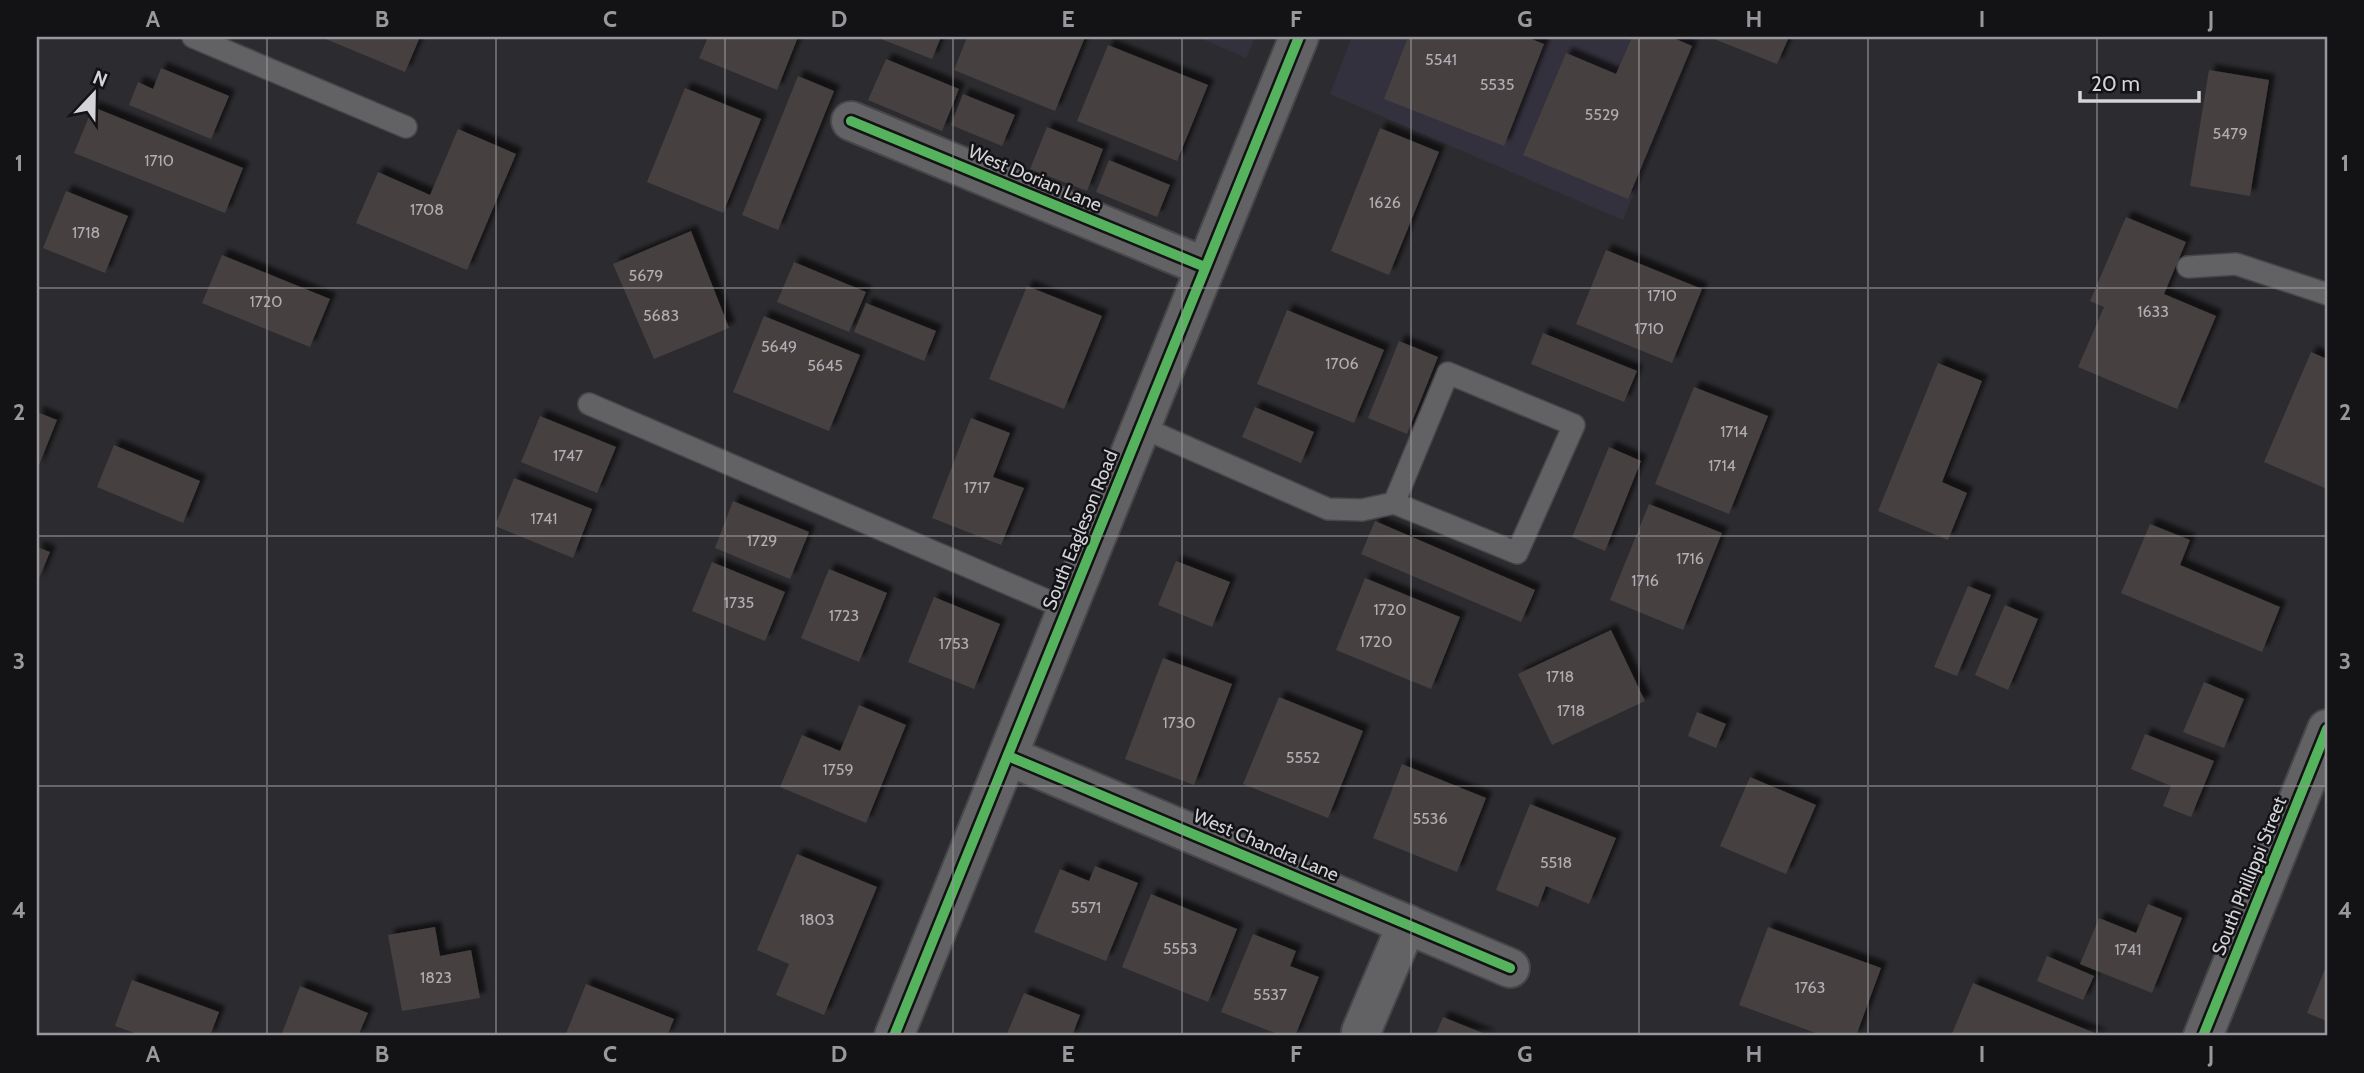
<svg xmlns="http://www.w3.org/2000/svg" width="2364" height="1073" font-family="Cabin,sans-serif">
<defs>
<filter id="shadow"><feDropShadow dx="6" dy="-6" stdDeviation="2" flood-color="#0009"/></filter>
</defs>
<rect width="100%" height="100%" fill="#2c2c30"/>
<g fill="#34313e">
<polygon points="1198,37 1255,37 1246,58"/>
<polygon points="1352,37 1697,37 1623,220 1330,94"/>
</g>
<g fill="#46403f" filter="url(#shadow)">
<polygon points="321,37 420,37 405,72"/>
<polygon points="708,37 798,37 777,90 699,58"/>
<polygon points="876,37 941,37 932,59"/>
<polygon points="967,37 1085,37 1055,111 954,70"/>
<polygon points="1408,37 1526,37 1544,44 1504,146 1384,99"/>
<polygon points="1632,37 1671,37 1692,46 1628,199 1523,155 1566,53 1616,74"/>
<polygon points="1709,37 1789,37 1777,64"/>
<polygon points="1108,45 1208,85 1177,161 1077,121"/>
<polygon points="886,59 959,89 942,131 868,100"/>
<polygon points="161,68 229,96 211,139 129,105 138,82 153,89"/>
<polygon points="2209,70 2269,80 2250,196 2190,186"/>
<polygon points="798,76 834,91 778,230 742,215"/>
<polygon points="685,88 761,119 723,213 647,182"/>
<polygon points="963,94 1015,115 1002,146 951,125"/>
<polygon points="93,107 243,168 225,213 74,153"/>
<polygon points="1047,127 1103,149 1087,191 1030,169"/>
<polygon points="1380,128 1439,152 1389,275 1331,251"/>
<polygon points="458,129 516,154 467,270 356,223 378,172 430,195"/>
<polygon points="1109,160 1170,185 1157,217 1096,192"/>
<polygon points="66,191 128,216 105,273 43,248"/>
<polygon points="2126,217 2186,242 2164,294 2216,316 2177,409 2078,367 2104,307 2090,301"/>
<polygon points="691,231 729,328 654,359 613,264"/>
<polygon points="1606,250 1702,289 1672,363 1576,324"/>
<polygon points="222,255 330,299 310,347 202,303"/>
<polygon points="794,262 866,292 849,332 777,302"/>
<polygon points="1027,286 1102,316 1064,409 989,379"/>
<polygon points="866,303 936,331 924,361 854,332"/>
<polygon points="1287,310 1384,350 1354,423 1257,384"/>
<polygon points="764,316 860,355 829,431 733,392"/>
<polygon points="1543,333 1637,371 1624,402 1531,364"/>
<polygon points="1399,341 1438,357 1407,434 1368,418"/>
<polygon points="2311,352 2327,359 2327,489 2264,462"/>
<polygon points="1938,363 1982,381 1942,482 1967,493 1948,540 1878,511"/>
<polygon points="1694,387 1768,416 1729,514 1655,484"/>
<polygon points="1255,407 1314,432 1301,463 1242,437"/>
<polygon points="37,412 57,420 37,470"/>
<polygon points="540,416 616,447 597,493 521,462"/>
<polygon points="971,418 1010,433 993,477 1024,488 1001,545 932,518"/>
<polygon points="114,445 200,481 183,523 97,487"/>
<polygon points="1609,447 1641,461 1605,551 1572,537"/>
<polygon points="514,478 592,509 573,558 495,526"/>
<polygon points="733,501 809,532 790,579 715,548"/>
<polygon points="1649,504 1722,533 1683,630 1610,600"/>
<polygon points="1375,521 1535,590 1521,622 1361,554"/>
<polygon points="2150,524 2190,540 2180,565 2280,607 2262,652 2121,593"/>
<polygon points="37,547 50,552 37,583"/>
<polygon points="1176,561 1230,582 1212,627 1158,605"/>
<polygon points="712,562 785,592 765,641 692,611"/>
<polygon points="829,569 887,593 859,662 801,638"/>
<polygon points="1365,578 1460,617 1431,689 1336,650"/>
<polygon points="1968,586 1991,595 1957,676 1934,667"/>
<polygon points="934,597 1000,624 974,689 908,662"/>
<polygon points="2005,605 2038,619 2008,690 1975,675"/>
<polygon points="1611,630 1645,701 1552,745 1518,674"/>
<polygon points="1163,658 1232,684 1194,785 1125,759"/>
<polygon points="2204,682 2244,699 2224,748 2183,732"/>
<polygon points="1279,697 1363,731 1328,818 1243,784"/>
<polygon points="859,705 906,725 866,823 780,787 802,735 840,751"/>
<polygon points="1697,712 1726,724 1716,748 1688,736"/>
<polygon points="2145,734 2214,761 2191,817 2163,806 2171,786 2131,769"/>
<polygon points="1402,764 1486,798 1457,872 1373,838"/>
<polygon points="1750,777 1816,805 1786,874 1720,846"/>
<polygon points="1530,804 1616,838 1589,904 1546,886 1538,907 1496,890"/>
<polygon points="797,854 877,887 824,1015 776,995 789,964 757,950"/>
<polygon points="1095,866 1138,883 1106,961 1034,932 1060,869 1089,881"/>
<polygon points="1151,894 1237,929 1208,1002 1122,967"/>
<polygon points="2148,904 2182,918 2152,993 2080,964 2099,918 2136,933"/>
<polygon points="435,927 440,956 471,950 480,998 402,1011 388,935"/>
<polygon points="1768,927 1881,968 1856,1036 1824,1036 1739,1005"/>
<polygon points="1253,934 1296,951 1290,966 1319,977 1295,1036 1283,1036 1221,1012"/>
<polygon points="2047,956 2094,976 2083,1000 2037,981"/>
<polygon points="2327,964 2327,1021 2307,1013"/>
<polygon points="132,980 219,1012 210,1036 143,1036 115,1026"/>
<polygon points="1973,983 2102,1036 1951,1036"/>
<polygon points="586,984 674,1019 667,1036 565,1036"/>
<polygon points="300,986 368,1013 358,1036 281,1036"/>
<polygon points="1024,993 1080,1015 1072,1036 1006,1036"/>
<polygon points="1443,1017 1490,1036 1435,1036"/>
</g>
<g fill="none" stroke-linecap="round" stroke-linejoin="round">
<defs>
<g id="service">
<polyline points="193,37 406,127"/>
<polyline points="2188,267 2236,264 2327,294"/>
<polyline points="589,404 1067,609"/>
<polyline points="1141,427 1328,509 1362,510 1394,503 1448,373 1574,425 1517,553 1394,503"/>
</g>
<g id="minor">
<polyline points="851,121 1205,267"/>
<polyline points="1008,756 1510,968"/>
<polyline points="1361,1032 1407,924"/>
<polyline points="894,1036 1299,37"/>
<polyline points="2203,1036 2327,729"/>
</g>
</defs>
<use href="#service" stroke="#47474a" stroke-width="24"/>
<use href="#minor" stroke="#47474a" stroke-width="42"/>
<use href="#service" stroke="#626265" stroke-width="21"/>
<use href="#minor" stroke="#626265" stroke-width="38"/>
<defs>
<g id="cycleway">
<polyline points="851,121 1205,267"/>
<polyline points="1008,756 1510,968"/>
<polyline points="894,1036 1299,37"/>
<polyline points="2203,1036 2327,729"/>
</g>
</defs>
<use href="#cycleway" stroke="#131316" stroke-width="15"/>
<use href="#cycleway" stroke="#56b35d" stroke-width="10"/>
</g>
<path fill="none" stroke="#99999d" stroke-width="2" stroke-opacity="0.55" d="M 267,37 L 267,1036M 496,37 L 496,1036M 725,37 L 725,1036M 953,37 L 953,1036M 1182,37 L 1182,1036M 1411,37 L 1411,1036M 1639,37 L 1639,1036M 1868,37 L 1868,1036M 2097,37 L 2097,1036M 37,288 L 2327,288M 37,536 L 2327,536M 37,786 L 2327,786"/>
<g text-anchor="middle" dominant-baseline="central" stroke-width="5" stroke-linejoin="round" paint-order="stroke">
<g font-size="16" fill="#b0aeb2">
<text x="1441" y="59">5541</text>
<text x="1497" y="84">5535</text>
<text x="1602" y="114">5529</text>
<text x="2230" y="133">5479</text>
<text x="159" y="160">1710</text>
<text x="1385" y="202">1626</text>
<text x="427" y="209">1708</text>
<text x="86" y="232">1718</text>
<text x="646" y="275">5679</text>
<text x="1662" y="295">1710</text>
<text x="266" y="301">1720</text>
<text x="2153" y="311">1633</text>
<text x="661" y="315">5683</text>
<text x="1649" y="328">1710</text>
<text x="779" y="346">5649</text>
<text x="1342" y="363">1706</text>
<text x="825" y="365">5645</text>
<text x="1734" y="431">1714</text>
<text x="568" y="455">1747</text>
<text x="1722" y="465">1714</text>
<text x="977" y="487">1717</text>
<text x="544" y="518">1741</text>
<text x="762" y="540">1729</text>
<text x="1690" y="558">1716</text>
<text x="1645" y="580">1716</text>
<text x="739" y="602">1735</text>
<text x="1390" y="609">1720</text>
<text x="844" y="615">1723</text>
<text x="1376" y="641">1720</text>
<text x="954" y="643">1753</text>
<text x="1560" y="676">1718</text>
<text x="1571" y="710">1718</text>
<text x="1179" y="722">1730</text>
<text x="1303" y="757">5552</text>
<text x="838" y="769">1759</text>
<text x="1430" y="818">5536</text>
<text x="1556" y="862">5518</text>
<text x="1086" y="907">5571</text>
<text x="817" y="919">1803</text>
<text x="1180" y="948">5553</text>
<text x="2128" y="949">1741</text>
<text x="436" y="977">1823</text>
<text x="1810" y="987">1763</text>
<text x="1270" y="994">5537</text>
</g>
<g font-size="19" fill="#d4d3d8" stroke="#131316">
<text transform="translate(1035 178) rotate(23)">West Dorian Lane</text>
<text transform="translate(1080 530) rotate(-68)">South Eagleson Road</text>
<text transform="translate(1266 845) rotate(23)">West Chandra Lane</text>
<text transform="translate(2249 876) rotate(-68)">South Phillippi Street</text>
</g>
</g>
<rect width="2364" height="1073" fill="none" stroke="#131316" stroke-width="77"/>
<g transform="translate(94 94) rotate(22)" stroke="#131316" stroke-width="5" paint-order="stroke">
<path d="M0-5L12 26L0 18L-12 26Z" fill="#d4d3d8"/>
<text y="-10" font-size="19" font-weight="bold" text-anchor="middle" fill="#d4d3d8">N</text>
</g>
<path d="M2080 91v10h119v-10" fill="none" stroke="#d4d3d8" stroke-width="3.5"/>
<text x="2091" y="91" font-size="21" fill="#d4d3d8" stroke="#131316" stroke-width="5" paint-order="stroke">20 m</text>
<rect x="38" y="38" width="2288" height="996" fill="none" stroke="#99999d" stroke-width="2.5"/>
<g font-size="23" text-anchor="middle" font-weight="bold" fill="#99999d">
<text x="153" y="27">A</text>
<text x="382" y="27">B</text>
<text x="610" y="27">C</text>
<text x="839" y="27">D</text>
<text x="1068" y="27">E</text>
<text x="1296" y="27">F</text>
<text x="1525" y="27">G</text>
<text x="1754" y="27">H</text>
<text x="1982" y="27">I</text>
<text x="2211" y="27">J</text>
<text x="19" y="171">1</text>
<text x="2345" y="171">1</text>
<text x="19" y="420">2</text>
<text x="2345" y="420">2</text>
<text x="19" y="669">3</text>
<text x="2345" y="669">3</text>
<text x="19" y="918">4</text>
<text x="2345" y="918">4</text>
<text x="153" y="1062">A</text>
<text x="382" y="1062">B</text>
<text x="610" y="1062">C</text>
<text x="839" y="1062">D</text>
<text x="1068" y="1062">E</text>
<text x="1296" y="1062">F</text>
<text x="1525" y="1062">G</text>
<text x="1754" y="1062">H</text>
<text x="1982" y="1062">I</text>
<text x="2211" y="1062">J</text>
</g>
</svg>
